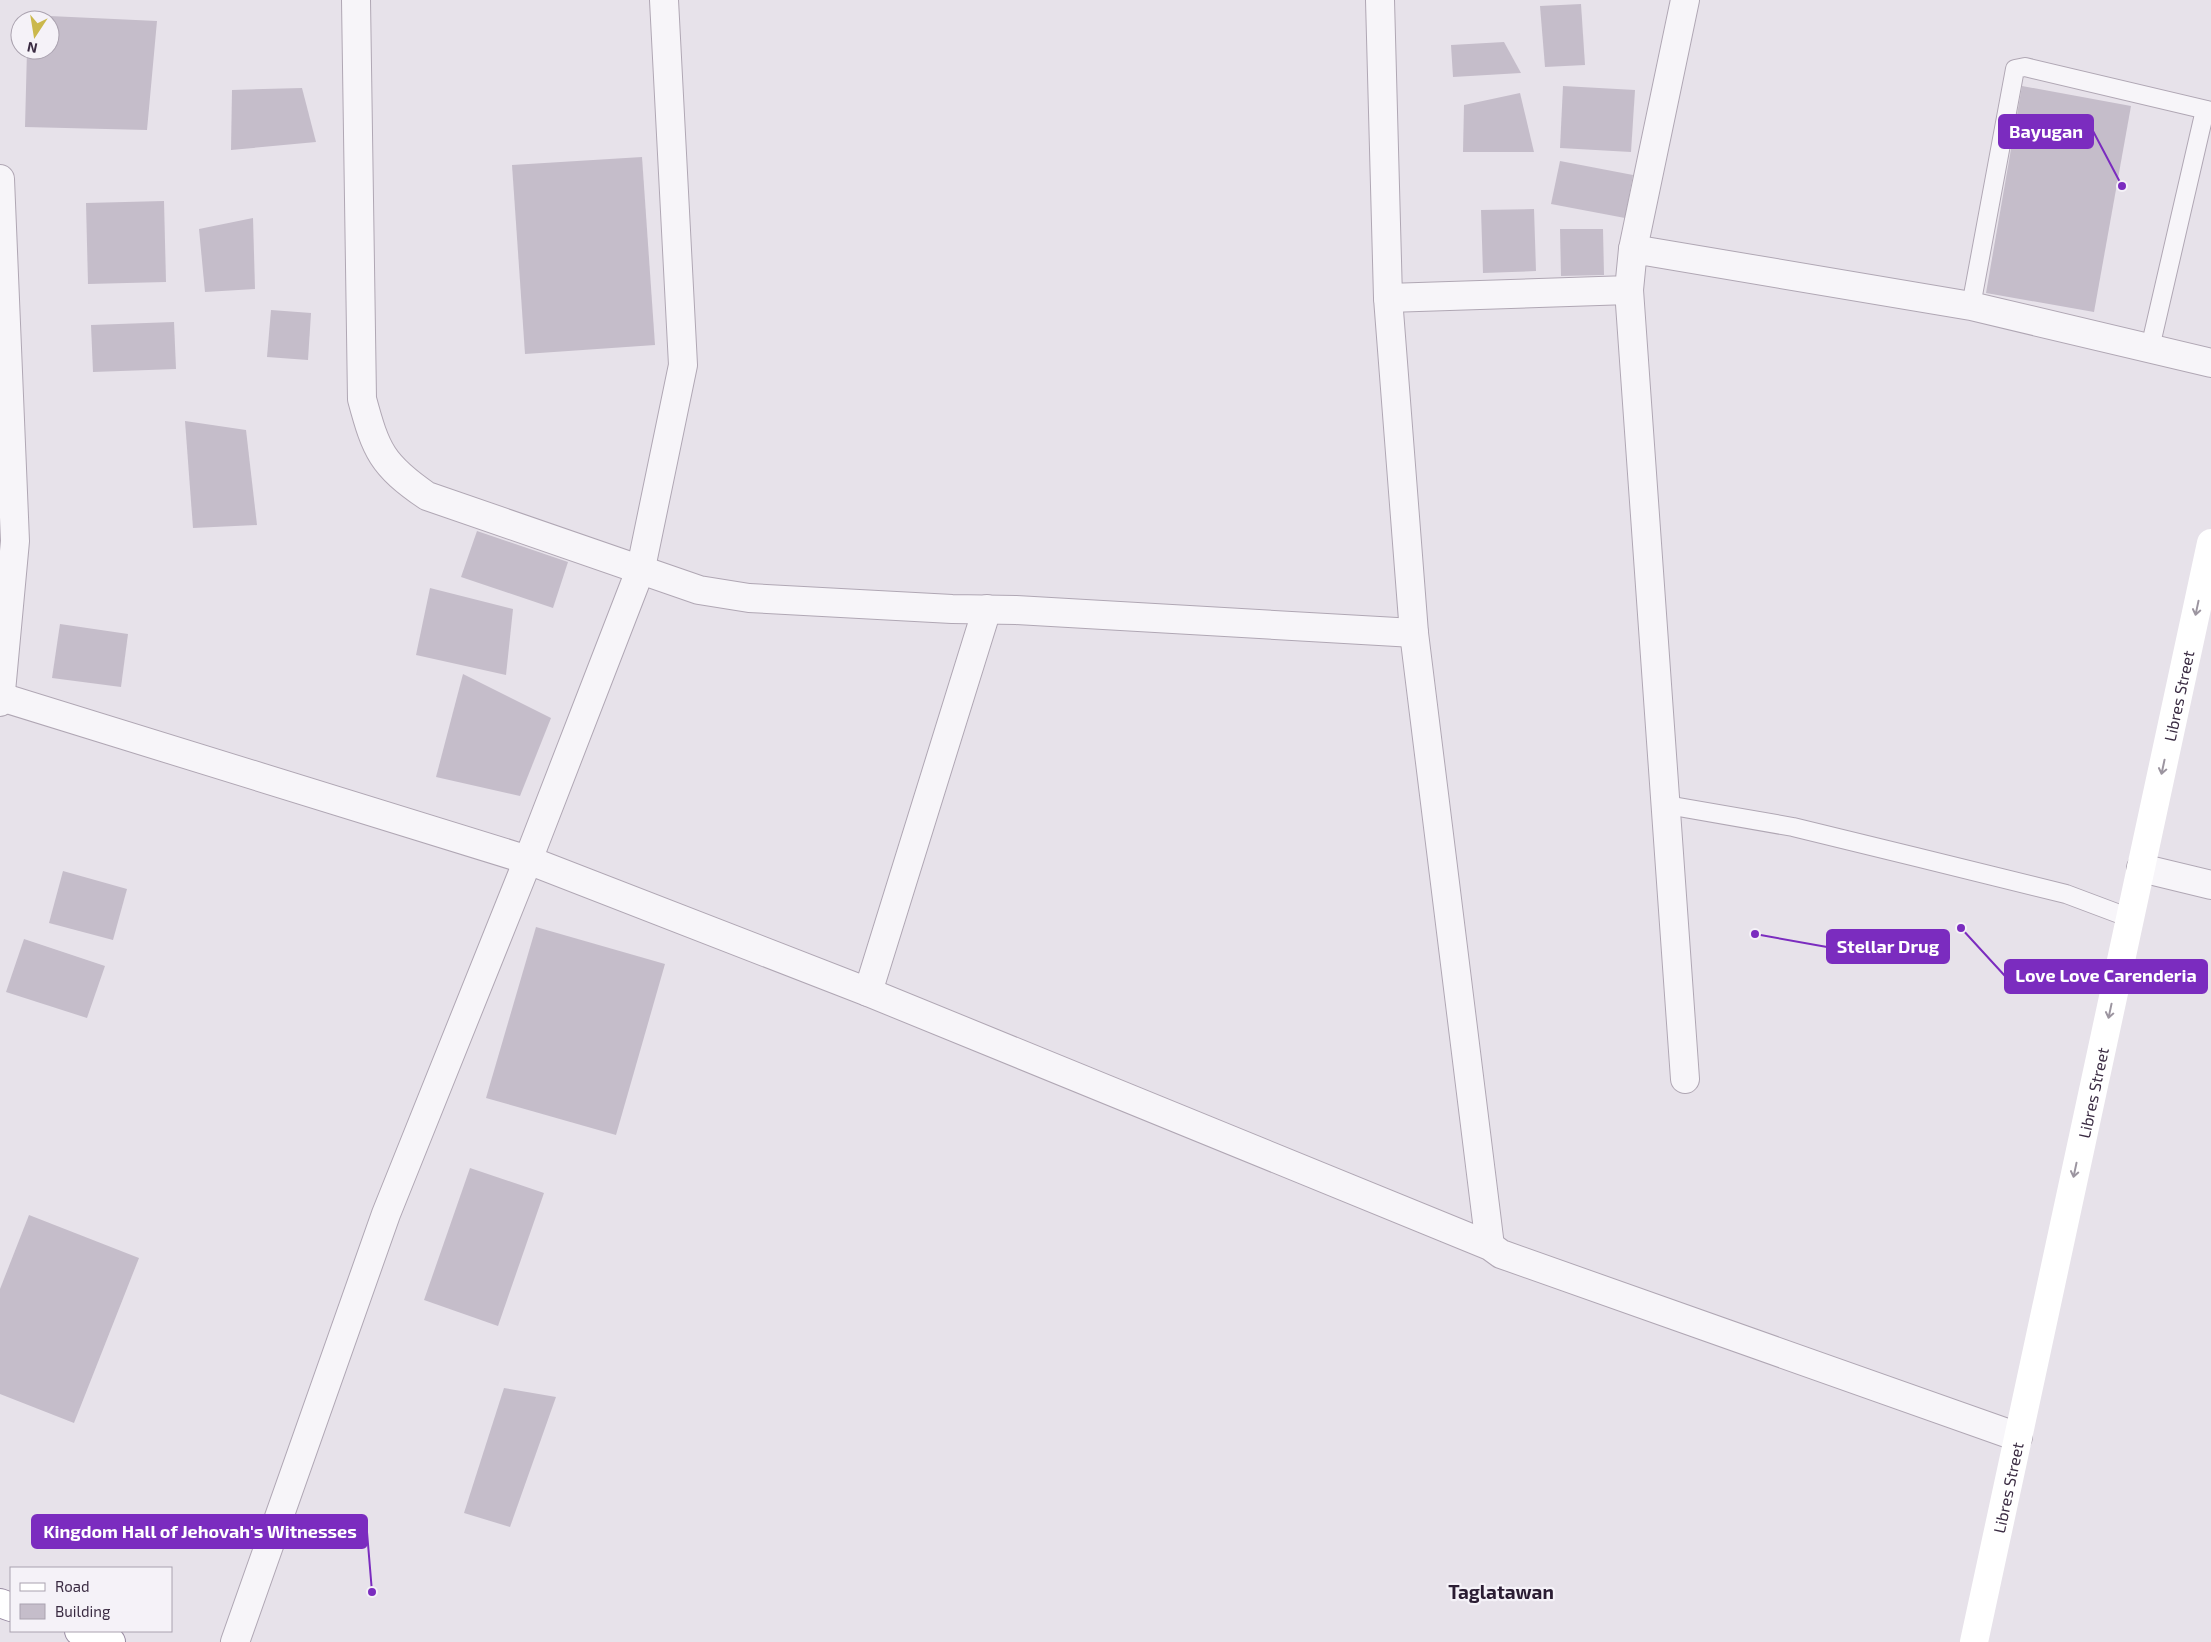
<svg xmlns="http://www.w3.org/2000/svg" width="2211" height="1642" font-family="'Exo 2',sans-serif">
<rect width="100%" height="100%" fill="#e7e2ea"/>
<g fill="#c5bdca">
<polygon points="1581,4 1585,65 1545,67 1540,6"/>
<polygon points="28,15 157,21 147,130 25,127 27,50 50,50 50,20 27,20"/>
<polygon points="1504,42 1521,73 1453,77 1451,45"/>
<polygon points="1563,86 1635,90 1631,152 1560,148"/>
<polygon points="2022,86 2131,106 2094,312 1986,293"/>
<polygon points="302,88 316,142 231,150 232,90"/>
<polygon points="1520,93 1534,152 1463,152 1464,105"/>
<polygon points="642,157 655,345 525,354 512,165"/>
<polygon points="1560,161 1633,175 1625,218 1551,204"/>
<polygon points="164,201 166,282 88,284 86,203"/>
<polygon points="1534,209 1536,271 1483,273 1481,210"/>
<polygon points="253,218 255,289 205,292 199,229"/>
<polygon points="1560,229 1603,229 1604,275 1561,276"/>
<polygon points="271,310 311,313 308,360 267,357"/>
<polygon points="174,322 176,369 93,372 91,325"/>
<polygon points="185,421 246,430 257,525 193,528"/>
<polygon points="477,531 568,562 553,608 461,577"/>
<polygon points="430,588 513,609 506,675 416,655"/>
<polygon points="60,624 128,634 121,687 52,678"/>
<polygon points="463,674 551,718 520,796 436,777"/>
<polygon points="63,871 127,889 113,940 49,923"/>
<polygon points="536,927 665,964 616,1135 486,1098"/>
<polygon points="24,939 105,966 87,1018 6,992"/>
<polygon points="470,1168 544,1193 498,1326 424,1300"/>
<polygon points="29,1215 139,1258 74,1423 0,1394 0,1289"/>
<polygon points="504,1388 556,1397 510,1527 464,1513"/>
</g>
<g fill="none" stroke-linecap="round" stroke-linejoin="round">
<defs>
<g id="service">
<polyline points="1971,306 2015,69 2025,67 2211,111"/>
<polyline points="2150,348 2205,110"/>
<polyline points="1667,805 1793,827 1916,857 2066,894 2130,918"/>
</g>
<g id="minor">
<path d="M 356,0 L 362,399 C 376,451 382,465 427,496 L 699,590 L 749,598 L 952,609 L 1016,610 L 1414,633"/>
<polyline points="1380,0 1388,298 1414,633 1490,1246"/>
<polyline points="0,179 15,541 0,702"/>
<polyline points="1633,249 1685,0"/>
<polyline points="1629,290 1685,1079"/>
<polyline points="1388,298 1629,290 1633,249 1971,306 2211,363"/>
<polyline points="1,697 528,860 868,992 1490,1246 1501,1254 2018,1437"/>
<polyline points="2141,868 2211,885"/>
<polyline points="868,992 987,609"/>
<polyline points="235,1642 386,1214 528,860 641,568 683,365 664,0"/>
</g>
<g id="trunk">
<polyline points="0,1603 11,1607"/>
<polyline points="79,1631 111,1642"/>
</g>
</defs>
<use href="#service" stroke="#b0a7b4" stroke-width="20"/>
<use href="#minor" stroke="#b0a7b4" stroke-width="30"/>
<use href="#trunk" stroke="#988aa1" stroke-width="30"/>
<use href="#service" stroke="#f7f5f9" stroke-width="18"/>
<use href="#minor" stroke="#f7f5f9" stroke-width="28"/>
<path stroke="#fff" stroke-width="28" id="s1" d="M 1974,1642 L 2211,543"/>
<use href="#trunk" stroke="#fff" stroke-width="28"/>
</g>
<defs><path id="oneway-shaft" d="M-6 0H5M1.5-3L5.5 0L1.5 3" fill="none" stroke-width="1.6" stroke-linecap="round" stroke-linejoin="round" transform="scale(1.25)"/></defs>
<g stroke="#9c95a0">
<use href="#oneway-shaft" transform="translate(2197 608) rotate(102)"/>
<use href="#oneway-shaft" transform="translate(2163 767) rotate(102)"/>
<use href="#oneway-shaft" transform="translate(2110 1011) rotate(102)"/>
<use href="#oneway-shaft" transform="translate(2075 1170) rotate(102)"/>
</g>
<g text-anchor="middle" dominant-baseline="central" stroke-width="4.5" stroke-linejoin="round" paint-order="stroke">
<g font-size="16" fill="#3a2b42" stroke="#f5f2f8">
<text stroke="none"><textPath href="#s1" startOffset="968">Libres Street</textPath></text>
<text stroke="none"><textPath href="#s1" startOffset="562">Libres Street</textPath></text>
<text stroke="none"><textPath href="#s1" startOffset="158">Libres Street</textPath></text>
</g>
<g font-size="19" font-weight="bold" fill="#2b1d33" stroke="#f5f2f8">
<text x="1501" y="1591">Taglatawan</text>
</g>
</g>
<path fill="none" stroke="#7b2cbf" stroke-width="2" d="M2122 186L2093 131M1755 934L1827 947M1961 928L2005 976M372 1592L367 1532"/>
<g fill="#7b2cbf" stroke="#f5f2f8" stroke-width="2">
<circle cx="2122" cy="186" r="5"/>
<circle cx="1755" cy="934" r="5"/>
<circle cx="1961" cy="928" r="5"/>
<circle cx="372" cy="1592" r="5"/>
</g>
<g fill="#7b2cbf" stroke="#7b2cbf" stroke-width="2">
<rect x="1999" y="115" width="94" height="33" rx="5"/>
<rect x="1827" y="930" width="122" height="33" rx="5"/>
<rect x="2005" y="960" width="202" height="33" rx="5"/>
<rect x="32" y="1515" width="335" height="33" rx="5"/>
</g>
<g font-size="18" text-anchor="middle" font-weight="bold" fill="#fff">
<text x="2046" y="138">Bayugan</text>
<text x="1888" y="953">Stellar Drug</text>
<text x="2106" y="982">Love Love Carenderia</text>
<text x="200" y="1538">Kingdom Hall of Jehovah's Witnesses</text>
</g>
<rect x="10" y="1567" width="162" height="65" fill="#f5f2f8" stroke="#aaa2af"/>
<rect x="20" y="1583" width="25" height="8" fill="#ffffff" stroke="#aaa2af"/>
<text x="55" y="1592" font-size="15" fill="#3a2b42">Road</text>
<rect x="20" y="1604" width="25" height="15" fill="#c5bdca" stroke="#aaa2af"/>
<text x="55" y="1617" font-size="15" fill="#3a2b42">Building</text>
<g transform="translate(35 35) rotate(192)"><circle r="24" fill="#f5f2f8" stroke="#aaa2af"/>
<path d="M0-4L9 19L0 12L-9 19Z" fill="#cbb84c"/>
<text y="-8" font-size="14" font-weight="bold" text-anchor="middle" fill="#3a2b42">N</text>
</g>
</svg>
